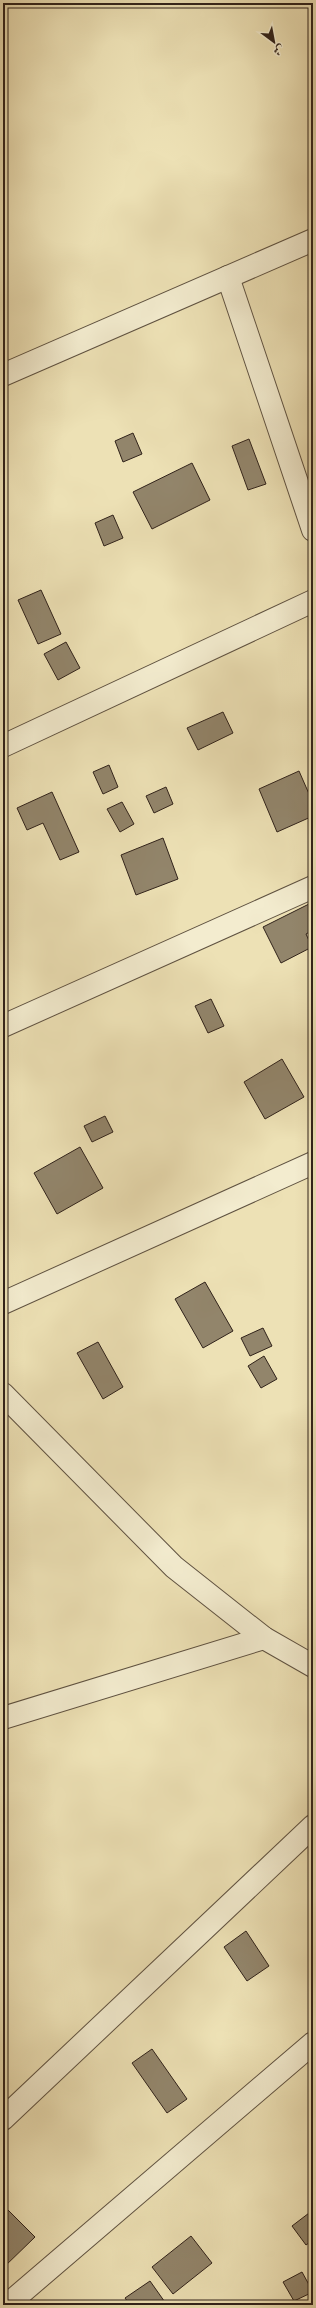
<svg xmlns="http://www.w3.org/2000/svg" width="316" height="2308" font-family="'IM FELL French Canon',Amiri,serif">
<rect width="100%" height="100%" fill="#ede1b5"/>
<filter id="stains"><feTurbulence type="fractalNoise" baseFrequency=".005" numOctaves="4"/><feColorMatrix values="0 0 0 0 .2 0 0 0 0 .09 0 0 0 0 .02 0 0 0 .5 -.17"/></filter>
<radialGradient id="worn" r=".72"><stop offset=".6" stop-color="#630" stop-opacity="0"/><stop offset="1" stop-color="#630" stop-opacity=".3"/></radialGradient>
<g fill="#92856b" stroke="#30221a">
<polygon points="133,433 142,454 123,462 115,441"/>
<polygon points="249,439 266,484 248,490 232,446"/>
<polygon points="192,463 210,500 152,529 133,492"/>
<polygon points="113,515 123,538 104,546 95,523"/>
<polygon points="41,590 61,634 38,644 18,600"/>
<polygon points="66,642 80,668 58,680 44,654"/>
<polygon points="223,712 233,733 198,750 187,728"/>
<polygon points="109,765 118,787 103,794 93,772"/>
<polygon points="299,771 313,803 313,816 277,832 259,789"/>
<polygon points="166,787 173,804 154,813 146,796"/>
<polygon points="52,792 79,852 60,860 43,823 27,830 17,808"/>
<polygon points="122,802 134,824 120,832 107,809"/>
<polygon points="163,838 178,879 136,895 121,855"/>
<polygon points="313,902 313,930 306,934 312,947 281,963 263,927"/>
<polygon points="211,999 224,1026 208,1033 195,1006"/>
<polygon points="282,1059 304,1097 265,1119 244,1082"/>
<polygon points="105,1116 113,1132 92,1142 84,1126"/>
<polygon points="80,1147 103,1188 57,1214 34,1173"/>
<polygon points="205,1282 233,1331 203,1348 175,1299"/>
<polygon points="263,1328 272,1346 250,1356 241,1338"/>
<polygon points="98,1342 123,1387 103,1399 77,1353"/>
<polygon points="264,1356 277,1379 261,1388 248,1366"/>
<polygon points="246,1931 269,1966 247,1981 224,1947"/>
<polygon points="152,2049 187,2099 167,2113 132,2063"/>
<polygon points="6,2208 35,2237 3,2268 3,2211"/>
<polygon points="313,2210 313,2240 306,2245 292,2226"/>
<polygon points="191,2236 212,2263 173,2294 152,2267"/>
<polygon points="302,2272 313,2292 294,2301 283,2282"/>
<polygon points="150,2281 167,2305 130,2305 125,2298"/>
</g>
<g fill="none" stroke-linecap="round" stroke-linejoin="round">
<defs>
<g id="street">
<polyline points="228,277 313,530"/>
<polyline points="3,375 313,240"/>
<polyline points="3,746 313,601"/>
<polyline points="3,1026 313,887"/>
<polyline points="3,1303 313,1163"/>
<polyline points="3,1394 174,1567 264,1638 313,1666"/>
<polyline points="3,1718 264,1638"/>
<polyline points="3,2119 313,1826"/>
<polyline points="7,2305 313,2043"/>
</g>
</defs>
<use href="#street" stroke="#5f5241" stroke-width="24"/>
<use href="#street" stroke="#f3eccf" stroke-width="22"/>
</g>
<rect width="316" height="2308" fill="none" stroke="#ede1b5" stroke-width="16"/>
<rect x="4" y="4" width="308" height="2300" fill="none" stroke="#30221a" stroke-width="2"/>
<rect x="8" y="8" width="300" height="2292" fill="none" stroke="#30221a"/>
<g transform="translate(274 42) rotate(148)" stroke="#f3eccf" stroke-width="3" paint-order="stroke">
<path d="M0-3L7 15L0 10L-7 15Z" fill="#30221a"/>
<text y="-6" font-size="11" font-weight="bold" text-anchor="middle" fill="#30221a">ش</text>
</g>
<rect width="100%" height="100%" filter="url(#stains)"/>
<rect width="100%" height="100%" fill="url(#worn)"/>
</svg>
